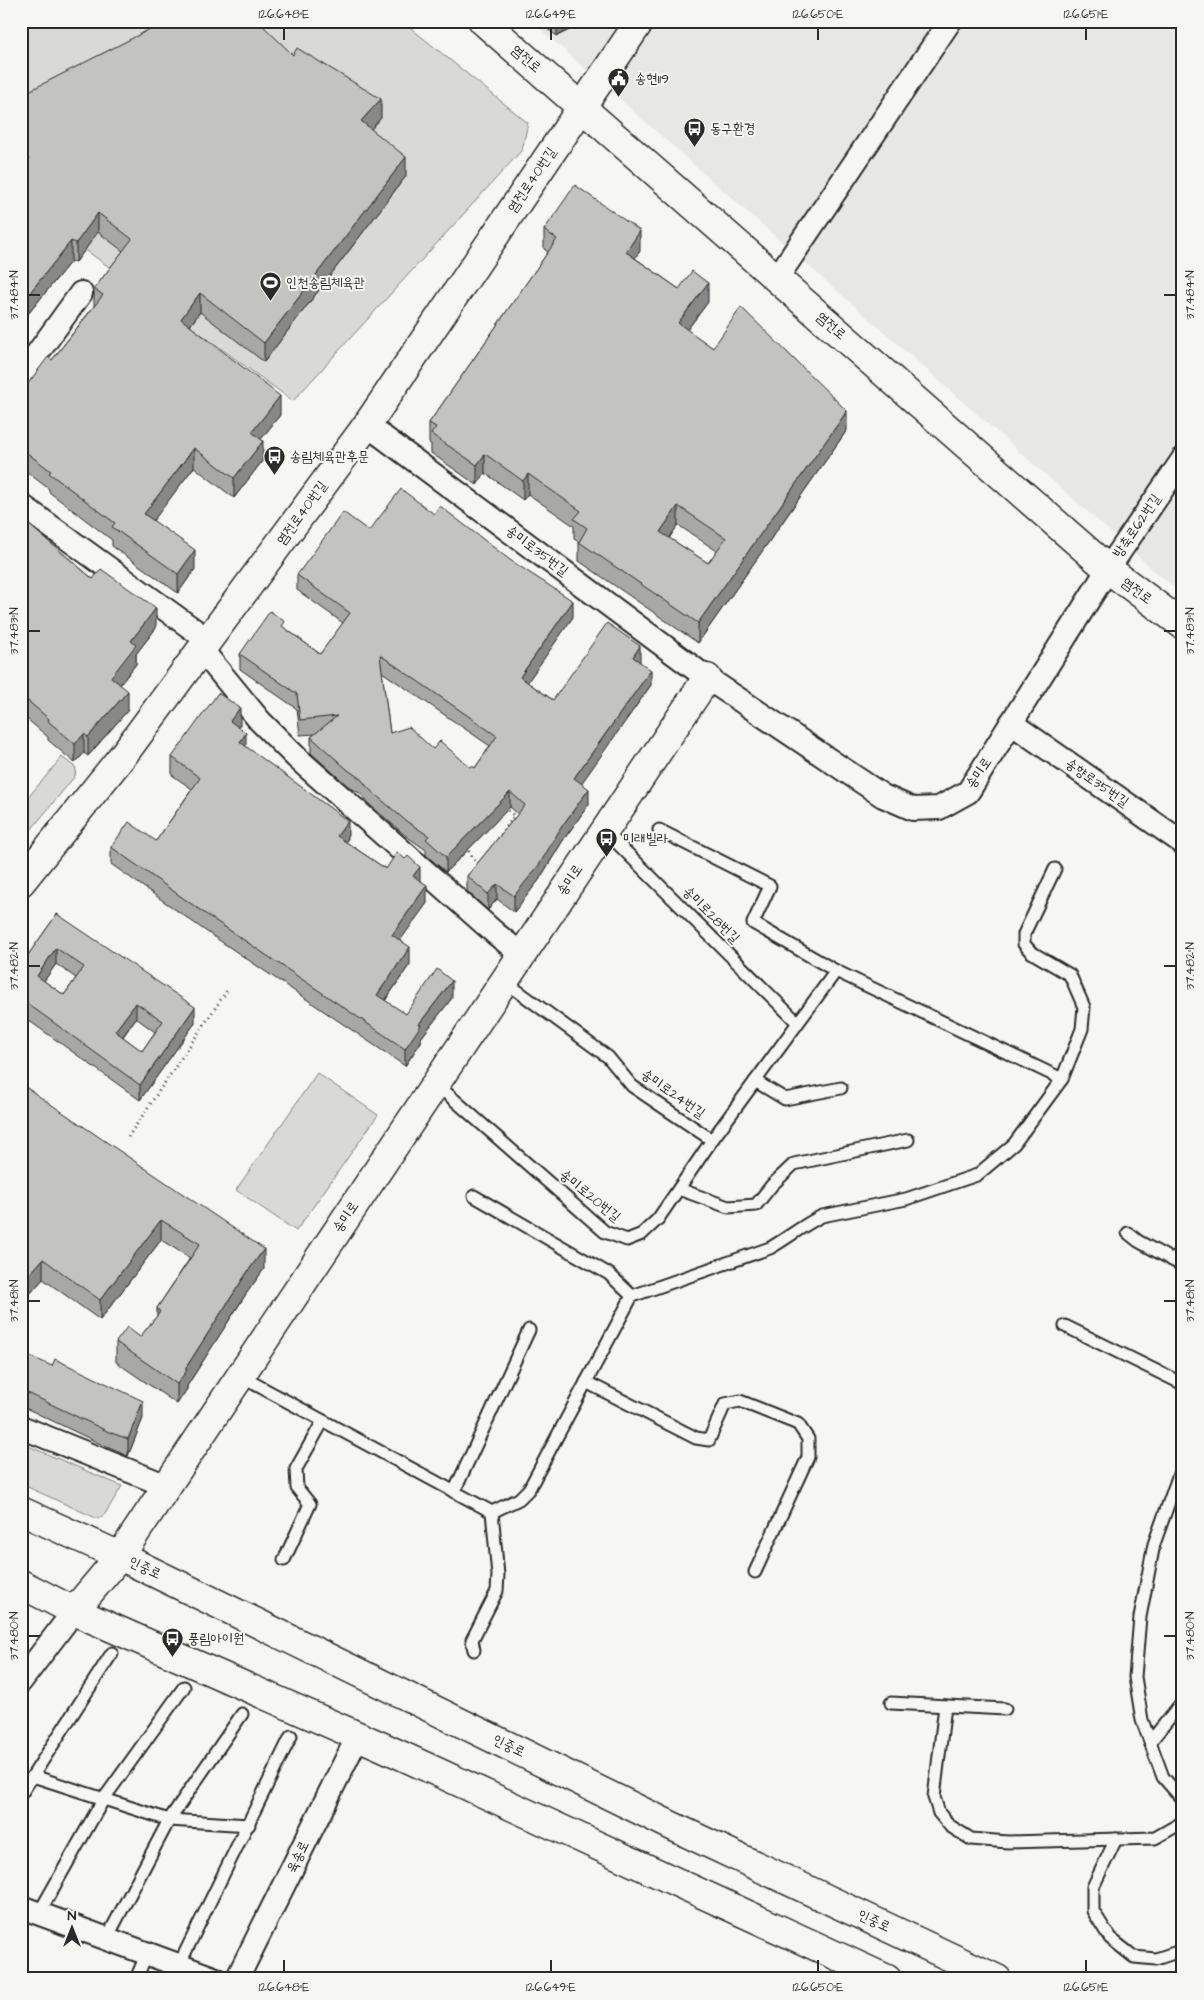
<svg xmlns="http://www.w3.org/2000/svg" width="1204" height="2000" font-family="'Architects Daughter','Poor Story',sans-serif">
<rect width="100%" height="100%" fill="#f6f6f2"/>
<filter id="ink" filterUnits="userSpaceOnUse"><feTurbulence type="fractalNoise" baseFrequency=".02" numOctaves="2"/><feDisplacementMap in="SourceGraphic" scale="10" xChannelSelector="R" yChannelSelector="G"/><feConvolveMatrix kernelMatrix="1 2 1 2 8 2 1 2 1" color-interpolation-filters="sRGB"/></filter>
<g filter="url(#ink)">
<polygon fill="#e7e7e3" points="531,21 1183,21 1183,593 1172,586"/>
<g fill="#d9d9d5" stroke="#828280">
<polygon points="21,21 402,21 528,123 522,150 293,401 21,203"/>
<polygon points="62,757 76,768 75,776 21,842 21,806"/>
<polygon points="317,1073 378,1115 296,1231 236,1190"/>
<polygon points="21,1443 122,1486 105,1514 98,1519 21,1484"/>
</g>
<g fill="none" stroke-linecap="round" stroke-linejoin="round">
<defs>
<g id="service">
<polyline points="659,830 770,886 753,923 836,971 1062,1079"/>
<polyline points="605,831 797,1022"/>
<polyline points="504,981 608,1057 632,1086 712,1140"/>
<polyline points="755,1081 785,1099 841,1088"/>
<polyline points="435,1083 605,1232 627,1240 642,1234 658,1219 712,1140 836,971"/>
<polyline points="679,1189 728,1207 756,1205 772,1185 794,1164 908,1140"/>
<polyline points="474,1196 609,1274 632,1296"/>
<polyline points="1128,1233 1138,1241 1183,1266"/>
<polyline points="1172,1260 1183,1251"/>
<polyline points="1065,1326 1183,1384"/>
<polyline points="240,1376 492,1512"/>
<polyline points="586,1382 696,1438 709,1440 725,1404 740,1401 798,1424 808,1439 808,1457 755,1572"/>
<polyline points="1183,1463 1154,1544 1140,1617 1135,1677 1142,1720 1163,1777 1183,1800"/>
<polyline points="454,1492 529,1330"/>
<polyline points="284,1560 310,1504 297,1488 296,1469 323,1421"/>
<path d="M 474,1650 L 472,1640 L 497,1591 L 498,1575 L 492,1512 L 519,1499 L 529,1489 L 632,1296 L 770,1248 C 788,1238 803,1225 822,1216 L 906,1199 L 977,1175 L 1014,1144 L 1062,1079 L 1082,1029 L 1084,1007 L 1070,975 L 1031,952 L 1024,944 L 1024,934 L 1055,869"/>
<polyline points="891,1703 1005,1709"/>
<polyline points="945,1706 934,1797 939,1813 950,1826 971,1839 1008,1842 1155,1838 1183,1822"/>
<polyline points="1150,1742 1179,1706 1183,1704"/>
<polyline points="33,1776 169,1820 249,1825"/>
<polyline points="21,1794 112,1653"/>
<polyline points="1116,1839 1093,1887 1093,1911 1110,1938 1134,1957 1156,1959 1183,1950"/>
<polyline points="39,1913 103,1800 184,1687"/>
<polyline points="107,1938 169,1820 242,1714"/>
<polyline points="179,1965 291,1736"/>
<polyline points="136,1979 147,1953"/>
</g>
<g id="minor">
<polyline points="777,278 950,21"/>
<polyline points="21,376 81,293"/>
<polyline points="367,425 707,678 883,796 913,809 939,808 968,792 1108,569 1183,459"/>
<polyline points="21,505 208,640"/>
<polyline points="201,649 260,721 297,758 496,934 521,954"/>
<polyline points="1011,723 1183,843"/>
<polyline points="21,1427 167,1486"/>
<polyline points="21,1681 74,1611"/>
<polyline points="21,1907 216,1979"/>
<polyline points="237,1979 358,1736"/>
</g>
<g id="tertiary">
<polyline points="483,21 1108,569 1183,625"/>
<polyline points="21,882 124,754 367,425 640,21"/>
<polyline points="74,1611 120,1556 707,678"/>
</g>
<g id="secondary">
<polyline points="21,1511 120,1556 674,1827 997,1979"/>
<polyline points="21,1584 74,1611 383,1747 887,1979"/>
</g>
</defs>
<use href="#service" stroke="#2b2b2b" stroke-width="15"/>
<use href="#minor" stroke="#2b2b2b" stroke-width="26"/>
<use href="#tertiary" stroke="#2b2b2b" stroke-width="31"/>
<use href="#secondary" stroke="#2b2b2b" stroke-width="31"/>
<g stroke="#2b2b2b" stroke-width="3" stroke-dasharray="1 4" stroke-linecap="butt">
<polyline points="498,839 514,816 506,808"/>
<polyline points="466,847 479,867"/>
<polyline points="128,1137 228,989"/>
</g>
<use href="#service" stroke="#f6f6f2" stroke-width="11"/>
<use href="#minor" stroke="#f6f6f2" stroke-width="22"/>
<use href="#tertiary" stroke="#f6f6f2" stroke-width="28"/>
<use href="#secondary" stroke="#f6f6f2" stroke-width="28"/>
</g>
<g fill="#a8a8a5" stroke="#2b2b2b" fill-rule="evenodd">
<polygon points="536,21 587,21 557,36"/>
<polygon points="293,55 381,118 371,129 406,176 264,362 200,312 190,326 280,415 261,439 263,460 234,498 194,467 153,520 195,569 178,593 112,546 112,540 49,492 49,489 23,469 21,472 26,386 52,360 94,306 94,289 123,251 98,232 76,262 71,261 28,314 26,313 21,320 21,95"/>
<path d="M 544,230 L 640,251 L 635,258 L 679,289 L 708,302 L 687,330 L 713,348 L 847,430 L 698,643 L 579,561 L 579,542 L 574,539 L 574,526 L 528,494 L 523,500 L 485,473 L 477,485 L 431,453 L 431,444 L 429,443 L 429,423 L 548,252 L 544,249 ZM 678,525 L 717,551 L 708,563 L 669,538 Z"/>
<polygon points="21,518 93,579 156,628 136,654 136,664 120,685 128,710 88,756 84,753 75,763 48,740 48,737 21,714"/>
<path d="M 369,531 L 573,617 L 527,682 L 553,700 L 640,662 L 651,685 L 581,783 L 589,804 L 562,842 L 539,880 L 514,912 L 497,899 L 488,910 L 467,891 L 467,876 L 518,814 L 510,807 L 446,872 L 426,855 L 426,850 L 406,836 L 369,804 L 361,794 L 348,786 L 311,753 L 311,737 L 316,734 L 300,735 L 297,709 L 240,669 L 240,654 L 285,628 L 320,654 L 343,623 L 297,590 L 297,575 ZM 382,672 L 490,746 L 475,768 L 470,767 L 433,749 L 390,733 Z"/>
<polygon points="240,725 238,727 246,747 348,838 346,842 386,869 420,881 427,903 400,940 410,964 385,1001 406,1014 452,998 421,1038 421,1042 405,1066 207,932 111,864 111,847 156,841 192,789 172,775 172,757"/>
<path d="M 57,914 L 195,1023 L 140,1100 L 21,1015 L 21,965 ZM 56,964 L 76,978 L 64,995 L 44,981 ZM 136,1018 L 155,1032 L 142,1051 L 123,1037 Z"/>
<polygon points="21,1084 264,1269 246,1294 187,1386 187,1389 177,1404 116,1362 116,1342 140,1337 157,1316 157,1308 190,1258 161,1240 100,1320 43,1279 21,1304"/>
<polygon points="21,1352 143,1418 128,1456 109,1448 34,1412 21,1406"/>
</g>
<g fill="#888886" stroke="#2b2b2b">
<polygon points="557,21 587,21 557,36"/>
<polygon points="381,99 381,118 361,141 361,121"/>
<polygon points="406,157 406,176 264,362 264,343"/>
<polygon points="98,213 98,232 76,262 76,243"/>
<polygon points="640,231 640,251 626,271 626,252"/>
<polygon points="71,241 71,261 28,314 28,295"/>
<polygon points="708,283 708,302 678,342 678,323"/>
<polygon points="200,293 200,312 181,338 181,319"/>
<polygon points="26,294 26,313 21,320 21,301"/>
<polygon points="280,396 280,415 252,451 252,432"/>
<polygon points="847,411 847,430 698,643 698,623"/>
<polygon points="263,441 263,460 234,498 234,478"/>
<polygon points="194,448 194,467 144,533 144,514"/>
<polygon points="23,450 23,469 21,472 21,452"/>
<polygon points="485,454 485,473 477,485 477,465"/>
<polygon points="528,474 528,494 523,500 523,481"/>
<polygon points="678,506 678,525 660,552 660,532"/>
<polygon points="195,550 195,569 178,593 178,574"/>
<polygon points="573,601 573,617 520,693 520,677"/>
<polygon points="156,608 156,628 136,654 136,664 111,696 111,677 131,641"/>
<polygon points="640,646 640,662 633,672 633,657"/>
<polygon points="651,670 651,685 574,794 574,778"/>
<polygon points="128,691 128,710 88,756 88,737"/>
<polygon points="240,708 240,725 230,739 230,721"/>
<polygon points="246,733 246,750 240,742"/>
<polygon points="84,734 84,753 75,763 75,744"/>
<polygon points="589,789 589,804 562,842 539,880 514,912 514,896 562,826"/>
<polygon points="510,792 510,807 446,872 446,857"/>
<polygon points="348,821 348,838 337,853 337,836"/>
<polygon points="420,867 420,884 413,876"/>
<polygon points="497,884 497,899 488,910 488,894"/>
<polygon points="427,885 427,903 392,952 392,935"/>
<polygon points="410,947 410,964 377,1012 377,995"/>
<polygon points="56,948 56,964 37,991 37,976"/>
<polygon points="452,981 452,998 421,1038 421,1042 405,1066 405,1049 419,1024"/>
<polygon points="136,1003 136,1018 115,1047 115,1031"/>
<polygon points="195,1007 195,1023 140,1100 140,1085"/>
<polygon points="161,1220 161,1240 100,1320 100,1300"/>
<polygon points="264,1249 264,1269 246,1294 187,1386 187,1389 177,1404 177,1384 185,1369 246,1274"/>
<polygon points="43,1259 43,1279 21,1304 21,1284"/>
<polygon points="143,1401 143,1418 128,1456 128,1439"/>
</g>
<g fill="#c3c3c0" stroke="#2b2b2b" fill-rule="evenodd">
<polygon points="166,21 258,21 293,55 297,48 381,99 361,121 406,157 264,343 200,293 181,319 280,396 252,432 263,441 234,478 194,448 144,514 195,550 178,574 112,527 115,523 49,473 51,471 23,450 21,452 21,387 24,384 26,386 48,357 52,360 103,295 94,289 132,239 98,213 76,243 71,241 28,295 26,294 21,301 21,169 29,159 21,152 21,95"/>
<path d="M 575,185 L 640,231 L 626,252 L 679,289 L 692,271 L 708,283 L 678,323 L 713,348 L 741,307 L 847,411 L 698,623 L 579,542 L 587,528 L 574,519 L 581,511 L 528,474 L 523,481 L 485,454 L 477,465 L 431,434 L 436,427 L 429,423 L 557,239 L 544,230 ZM 678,506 L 726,538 L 708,563 L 660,532 Z"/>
<path d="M 401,489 L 434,514 L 440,506 L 510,560 L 573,601 L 520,677 L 553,700 L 607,623 L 640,646 L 633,657 L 651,670 L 574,778 L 589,789 L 562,826 L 539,865 L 514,896 L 497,884 L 488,894 L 467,876 L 525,805 L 510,792 L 446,857 L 426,839 L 429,836 L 406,821 L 369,789 L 361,779 L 348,770 L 311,737 L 337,716 L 300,720 L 297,694 L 240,654 L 270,611 L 285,622 L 282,626 L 320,654 L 350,613 L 297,575 L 343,512 L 369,531 ZM 380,655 L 497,736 L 475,768 L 472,766 L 470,767 L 440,741 L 433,749 L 409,727 L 390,733 Z"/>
<polygon points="21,518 93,579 101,569 156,608 131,641 136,645 111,677 128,691 88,737 84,734 75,744 48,721 49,719 21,695"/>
<polygon points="218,693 240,708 230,721 246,733 240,742 348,821 337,836 386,869 397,852 405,859 408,856 420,867 413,876 427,885 392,935 410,947 377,995 406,1014 437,969 452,981 419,1024 421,1025 405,1049 207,915 111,847 129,822 156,841 200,778 172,757"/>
<path d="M 57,914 L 195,1007 L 140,1085 L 21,999 L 21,965 ZM 56,948 L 84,967 L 64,995 L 37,976 ZM 136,1003 L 163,1021 L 142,1051 L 115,1031 Z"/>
<polygon points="21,1084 264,1249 246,1274 185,1369 187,1370 177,1384 116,1342 127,1327 140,1337 160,1312 157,1308 200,1244 161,1220 100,1300 43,1259 21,1284"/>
<polygon points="21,1352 52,1366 55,1359 143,1401 128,1439 109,1432 34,1396 21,1390"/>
</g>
</g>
<path fill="none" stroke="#2b2b2b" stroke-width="2" d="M 284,28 L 284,40M 551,28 L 551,40M 818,28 L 818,40M 1086,28 L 1086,40M 28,295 L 40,295M 1164,295 L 1176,295M 28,631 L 40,631M 1164,631 L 1176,631M 28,966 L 40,966M 1164,966 L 1176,966M 28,1301 L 40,1301M 1164,1301 L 1176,1301M 28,1636 L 40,1636M 1164,1636 L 1176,1636M 284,1960 L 284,1972M 551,1960 L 551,1972M 818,1960 L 818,1972M 1086,1960 L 1086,1972"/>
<defs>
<symbol id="civic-pin" viewBox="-11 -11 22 30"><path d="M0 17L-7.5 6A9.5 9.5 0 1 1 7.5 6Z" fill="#2b2b2b" stroke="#f6f6f2"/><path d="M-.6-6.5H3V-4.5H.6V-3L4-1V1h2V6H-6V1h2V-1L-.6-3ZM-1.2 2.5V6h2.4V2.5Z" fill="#fff"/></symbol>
<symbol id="bus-pin" viewBox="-11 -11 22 30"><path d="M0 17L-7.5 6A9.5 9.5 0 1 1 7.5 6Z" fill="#2b2b2b" stroke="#f6f6f2"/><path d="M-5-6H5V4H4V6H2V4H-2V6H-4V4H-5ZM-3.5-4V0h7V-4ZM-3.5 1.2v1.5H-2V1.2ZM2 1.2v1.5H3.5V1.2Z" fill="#fff"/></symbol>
<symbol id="stadium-pin" viewBox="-11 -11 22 30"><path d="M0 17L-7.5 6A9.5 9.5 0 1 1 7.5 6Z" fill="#2b2b2b" stroke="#f6f6f2"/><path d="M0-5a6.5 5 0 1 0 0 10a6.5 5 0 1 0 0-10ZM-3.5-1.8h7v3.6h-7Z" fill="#fff"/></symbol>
</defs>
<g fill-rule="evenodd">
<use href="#civic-pin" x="606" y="66" width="25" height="34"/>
<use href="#bus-pin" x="682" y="116" width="25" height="34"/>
<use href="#stadium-pin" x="258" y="270" width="25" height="34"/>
<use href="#bus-pin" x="262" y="444" width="25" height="34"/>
<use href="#bus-pin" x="594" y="826" width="25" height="34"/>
<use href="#bus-pin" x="160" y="1626" width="25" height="34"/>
</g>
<g text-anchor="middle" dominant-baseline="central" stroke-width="4" stroke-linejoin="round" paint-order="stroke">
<g font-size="14" fill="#2b2b2b" stroke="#f6f6f2">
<text transform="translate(526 59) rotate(41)">염전로</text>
<text transform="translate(532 180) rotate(-56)">염전로40번길</text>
<text transform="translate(831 326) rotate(41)">염전로</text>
<text transform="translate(302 513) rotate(-54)">염전로40번길</text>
<text transform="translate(1137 526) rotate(-56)">방축로62번길</text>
<text transform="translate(537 551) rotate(37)">송미로35번길</text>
<text transform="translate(1137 591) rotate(37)">염전로</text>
<text transform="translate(979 773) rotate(-56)">송미로</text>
<text transform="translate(1097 783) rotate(35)">송향로35번길</text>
<text transform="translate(570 880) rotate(-56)">송미로</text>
<text transform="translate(711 915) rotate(45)">송미로28번길</text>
<text transform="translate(673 1094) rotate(35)">송미로24번길</text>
<text transform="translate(590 1196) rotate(39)">송미로20번길</text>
<text transform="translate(346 1217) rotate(-56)">송미로</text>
<text transform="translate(145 1568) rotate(26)">인중로</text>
<text transform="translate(509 1746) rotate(26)">인중로</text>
<text transform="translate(298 1857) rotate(-64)">육송로</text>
<text transform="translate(874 1921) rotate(25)">인중로</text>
</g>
<g font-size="14" fill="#2b2b2b" stroke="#f6f6f2" text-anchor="start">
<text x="635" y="79">송현119</text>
<text x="710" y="129">동구환경</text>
<text x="286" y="283">인천송림체육관</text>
<text x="290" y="457">송림체육관후문</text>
<text x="623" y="839">미래빌라</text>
<text x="188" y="1639">풍림아이원</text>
</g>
</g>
<rect width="1204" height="2000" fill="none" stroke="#f6f6f2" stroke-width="55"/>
<g transform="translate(72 1928)" stroke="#f6f6f2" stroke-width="4" paint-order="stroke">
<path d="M0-4L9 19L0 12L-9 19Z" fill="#2b2b2b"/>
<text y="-8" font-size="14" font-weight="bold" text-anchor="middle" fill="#2b2b2b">N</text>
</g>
<rect x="28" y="28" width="1148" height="1944" fill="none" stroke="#2b2b2b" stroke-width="2"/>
<g font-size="12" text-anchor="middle" fill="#2b2b2b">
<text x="284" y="18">126.648°E</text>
<text x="551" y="18">126.649°E</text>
<text x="818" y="18">126.650°E</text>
<text x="1086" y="18">126.651°E</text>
<text transform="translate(14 295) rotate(-90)" y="4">37.484°N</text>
<text transform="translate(1190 295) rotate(-90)" y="4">37.484°N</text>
<text transform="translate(14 631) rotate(-90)" y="4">37.483°N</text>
<text transform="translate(1190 631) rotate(-90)" y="4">37.483°N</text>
<text transform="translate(14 966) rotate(-90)" y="4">37.482°N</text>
<text transform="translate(1190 966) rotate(-90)" y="4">37.482°N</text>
<text transform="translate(14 1301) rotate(-90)" y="4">37.481°N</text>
<text transform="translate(1190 1301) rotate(-90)" y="4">37.481°N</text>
<text transform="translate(14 1636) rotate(-90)" y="4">37.480°N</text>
<text transform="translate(1190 1636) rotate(-90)" y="4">37.480°N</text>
<text x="284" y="1991">126.648°E</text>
<text x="551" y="1991">126.649°E</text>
<text x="818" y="1991">126.650°E</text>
<text x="1086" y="1991">126.651°E</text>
</g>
</svg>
